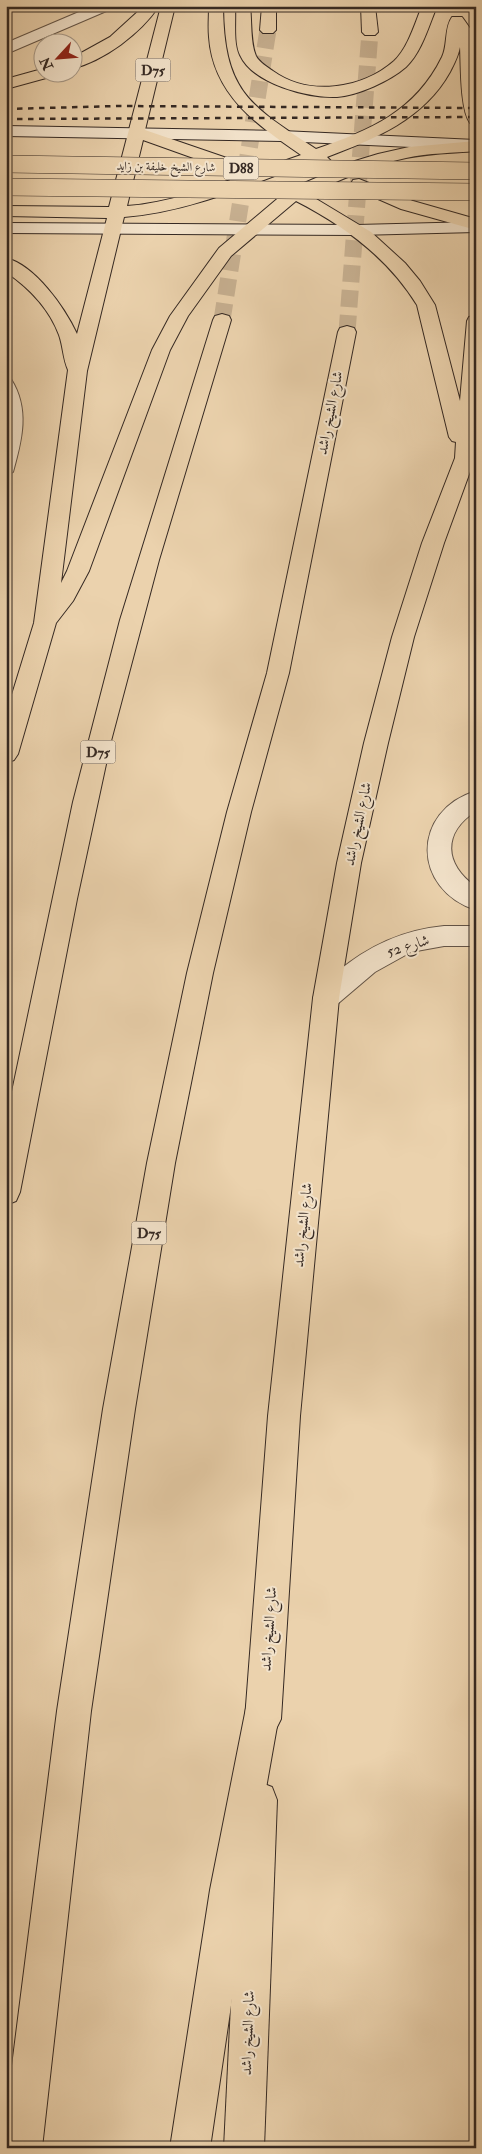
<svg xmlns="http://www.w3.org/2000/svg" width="482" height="2154" font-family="'IM FELL Double Pica',Amiri,serif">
<rect width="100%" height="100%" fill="#ebd2ad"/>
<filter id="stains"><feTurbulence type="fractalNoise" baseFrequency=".004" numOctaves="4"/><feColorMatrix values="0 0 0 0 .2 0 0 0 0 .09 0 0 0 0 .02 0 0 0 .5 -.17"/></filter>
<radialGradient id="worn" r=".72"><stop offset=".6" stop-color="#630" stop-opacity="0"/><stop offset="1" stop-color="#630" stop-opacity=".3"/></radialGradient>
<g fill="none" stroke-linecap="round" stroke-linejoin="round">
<g stroke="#c7b091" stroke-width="17" stroke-dasharray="17 8" stroke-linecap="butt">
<polyline points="222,320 268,30"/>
<polyline points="347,332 370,32"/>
</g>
<defs>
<path id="service" d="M 6,378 L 11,379 C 30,409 22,440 13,472 L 6,476 L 6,446 L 10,415 L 6,397 Z"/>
<polygon id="minor" points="93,6 113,6 111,9 6,54 6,43"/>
<g id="tertiary">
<path d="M 476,791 L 476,811 C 442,833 444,864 476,887 L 476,910 C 412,889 411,811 476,791 Z"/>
<path d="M 444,926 L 476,926 L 476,946 L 444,946 L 411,952 L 375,972 L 335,1006 L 326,1009 L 317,1006 L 313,998 C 318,987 327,981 336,973 C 368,946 402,930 444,926 Z"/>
</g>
<g id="secondary">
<polygon points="6,126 282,131 476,140 476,150 282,141 6,136"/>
<polygon points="476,222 476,232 357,235 6,233 6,223 357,225"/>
</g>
<g id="primary">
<path d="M 144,6 L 159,6 C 140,34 105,60 72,69 L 72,58 L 110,37 Z"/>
<path d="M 161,6 L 175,6 L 145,130 L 253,167 L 255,171 L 301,155 C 257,125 213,95 209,37 C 208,27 209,17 209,6 L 223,6 C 224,92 249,105 316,149 C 370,130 415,112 442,57 C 448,45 444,28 452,17 L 462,17 C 466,23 473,31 475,39 C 480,63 476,100 476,125 L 470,123 C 460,109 461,66 460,47 C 458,57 454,64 450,72 C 424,119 375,139 327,157 L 333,163 L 331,167 L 325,168 L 312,162 C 251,184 190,212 124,217 L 87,371 L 61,583 L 67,571 L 152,350 L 170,316 L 219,248 L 283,194 L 275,188 L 278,184 L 284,183 L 295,187 L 355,161 L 378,154 L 409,147 L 476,141 L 476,151 C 453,153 429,153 406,158 C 372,165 341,180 308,194 L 371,232 L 405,263 L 420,281 L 435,305 L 460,401 L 467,321 L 469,317 L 476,315 L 476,449 L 475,458 L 444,543 L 414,637 L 388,743 L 361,863 L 339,998 L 300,1416 L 281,1719 L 275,1731 L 263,1737 L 251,1731 L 245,1719 L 268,1416 L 313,998 L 337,863 L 364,743 L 392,637 L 422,543 L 455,458 L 456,442 L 452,441 L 449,437 L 417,305 C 388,258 345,226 296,201 L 231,256 L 188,316 L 170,350 L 89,571 L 73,601 L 56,623 L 18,754 L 14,760 L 6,763 L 6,714 L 34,623 L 68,370 C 63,359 63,346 59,335 C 49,308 29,288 6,272 L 6,258 C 35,265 65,308 77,334 L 107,218 L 6,216 L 6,206 L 109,207 ZM 143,140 L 241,175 L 244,175 C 206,189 168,203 127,206 Z"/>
<path d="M 236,6 L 250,6 C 252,21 250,42 256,56 C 259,62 267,67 273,71 C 309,97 362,89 394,61 C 408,48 415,23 422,6 L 437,6 C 429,25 422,52 406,67 C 390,81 359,95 337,97 C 308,98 253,84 240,55 C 234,42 237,21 236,6 Z"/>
<polygon points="42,69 42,72 58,72 57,75 6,89 6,79"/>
<polygon points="359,179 413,201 476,219 476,230 401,209 353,188 351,184 353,180"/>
<polygon points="259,1782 272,1787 277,1800 264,2148 224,2148 241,1800 246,1787"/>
</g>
<g id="trunk">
<polygon points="262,6 276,6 276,30 273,33 263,33 260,30"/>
<polygon points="361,6 375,6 378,32 375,35 365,35 362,32"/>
<polygon points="222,314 229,316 231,320 159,560 111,741 77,899 20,1192 16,1201 6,1205 6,1120 73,802 120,620 213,320 215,316"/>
<polygon points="347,326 354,328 356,332 289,673 251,812 213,973 175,1163 135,1409 91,1711 42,2148 6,2148 6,2113 57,1711 103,1409 147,1163 187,973 227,812 267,673 338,332 340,328"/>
<polygon points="265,1681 277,1686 282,1698 248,1890 210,2148 170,2148 210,1890 248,1698 253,1686"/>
</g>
</defs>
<use href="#service" stroke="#625346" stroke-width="2"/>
<use href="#minor" stroke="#625346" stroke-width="2"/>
<use href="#tertiary" stroke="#625346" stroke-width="2"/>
<use href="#secondary" stroke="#352923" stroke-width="2"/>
<use href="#primary" stroke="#352923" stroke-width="2"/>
<use href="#trunk" stroke="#352923" stroke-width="2"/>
<use href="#service" fill="#f2e2ca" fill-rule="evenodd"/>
<use href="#minor" fill="#f2e2ca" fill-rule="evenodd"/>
<use href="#tertiary" fill="#f2e2ca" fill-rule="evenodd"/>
<use href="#secondary" fill="#f2e2ca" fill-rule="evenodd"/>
<use href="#primary" fill="#ebd2ad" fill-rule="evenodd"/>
<use href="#trunk" fill="#ebd2ad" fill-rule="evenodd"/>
<g stroke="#352923" stroke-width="2.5" stroke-dasharray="5.5 5.5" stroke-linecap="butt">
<polyline points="6,109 119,106 476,108"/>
<polyline points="6,119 476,117"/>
</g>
<defs>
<g id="primary-bridge">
<polyline points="6,164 476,171"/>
<polyline points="6,187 476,192"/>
</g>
</defs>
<use href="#primary-bridge" stroke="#352923" stroke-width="18" stroke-linecap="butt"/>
<use href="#primary-bridge" stroke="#ebd2ad" stroke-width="17"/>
</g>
<g text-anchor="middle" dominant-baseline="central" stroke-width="4" stroke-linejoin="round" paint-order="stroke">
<g font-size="12" fill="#352923" stroke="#f2e2ca">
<text transform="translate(166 167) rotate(1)">شارع الشيخ خليفة بن زايد</text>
</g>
<g fill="#f2e2ca" stroke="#6e6055" stroke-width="1">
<rect x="135.5" y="58.5" width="35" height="23" rx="4"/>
<rect x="223.5" y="156.5" width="35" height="23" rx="4"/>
<rect x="80.5" y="740.5" width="35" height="23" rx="4"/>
<rect x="131.5" y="1221.5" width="35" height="23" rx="4"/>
</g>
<g font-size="14" font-weight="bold" fill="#352923">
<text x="153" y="70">D75</text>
<text x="241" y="168">D88</text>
<text x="98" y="752">D75</text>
<text x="149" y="1233">D75</text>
</g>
<g font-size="15" fill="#352923" stroke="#f2e2ca">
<text transform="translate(330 413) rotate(-79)">شارع الشيخ راشد</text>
<text transform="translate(358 824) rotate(-78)">شارع الشيخ راشد</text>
<text transform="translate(408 946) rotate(-17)">شارع 52</text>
<text transform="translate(303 1225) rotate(-84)">شارع الشيخ راشد</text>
<text transform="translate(269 1629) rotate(-86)">شارع الشيخ راشد</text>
<text transform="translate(248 2033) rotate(-88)">شارع الشيخ راشد</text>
</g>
</g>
<rect width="482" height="2154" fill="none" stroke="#ebd2ad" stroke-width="25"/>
<rect x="8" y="8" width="467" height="2139" fill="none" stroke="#352923" stroke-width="2.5"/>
<rect x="12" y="12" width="457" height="2129" fill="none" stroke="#352923"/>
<g transform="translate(58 58) rotate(244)"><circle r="24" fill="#f2e2ca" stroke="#a69887"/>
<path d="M0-4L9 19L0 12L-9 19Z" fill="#8f2418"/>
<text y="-8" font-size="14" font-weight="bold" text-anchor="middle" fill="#352923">N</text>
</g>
<rect width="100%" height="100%" filter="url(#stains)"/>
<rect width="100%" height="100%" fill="url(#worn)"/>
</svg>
